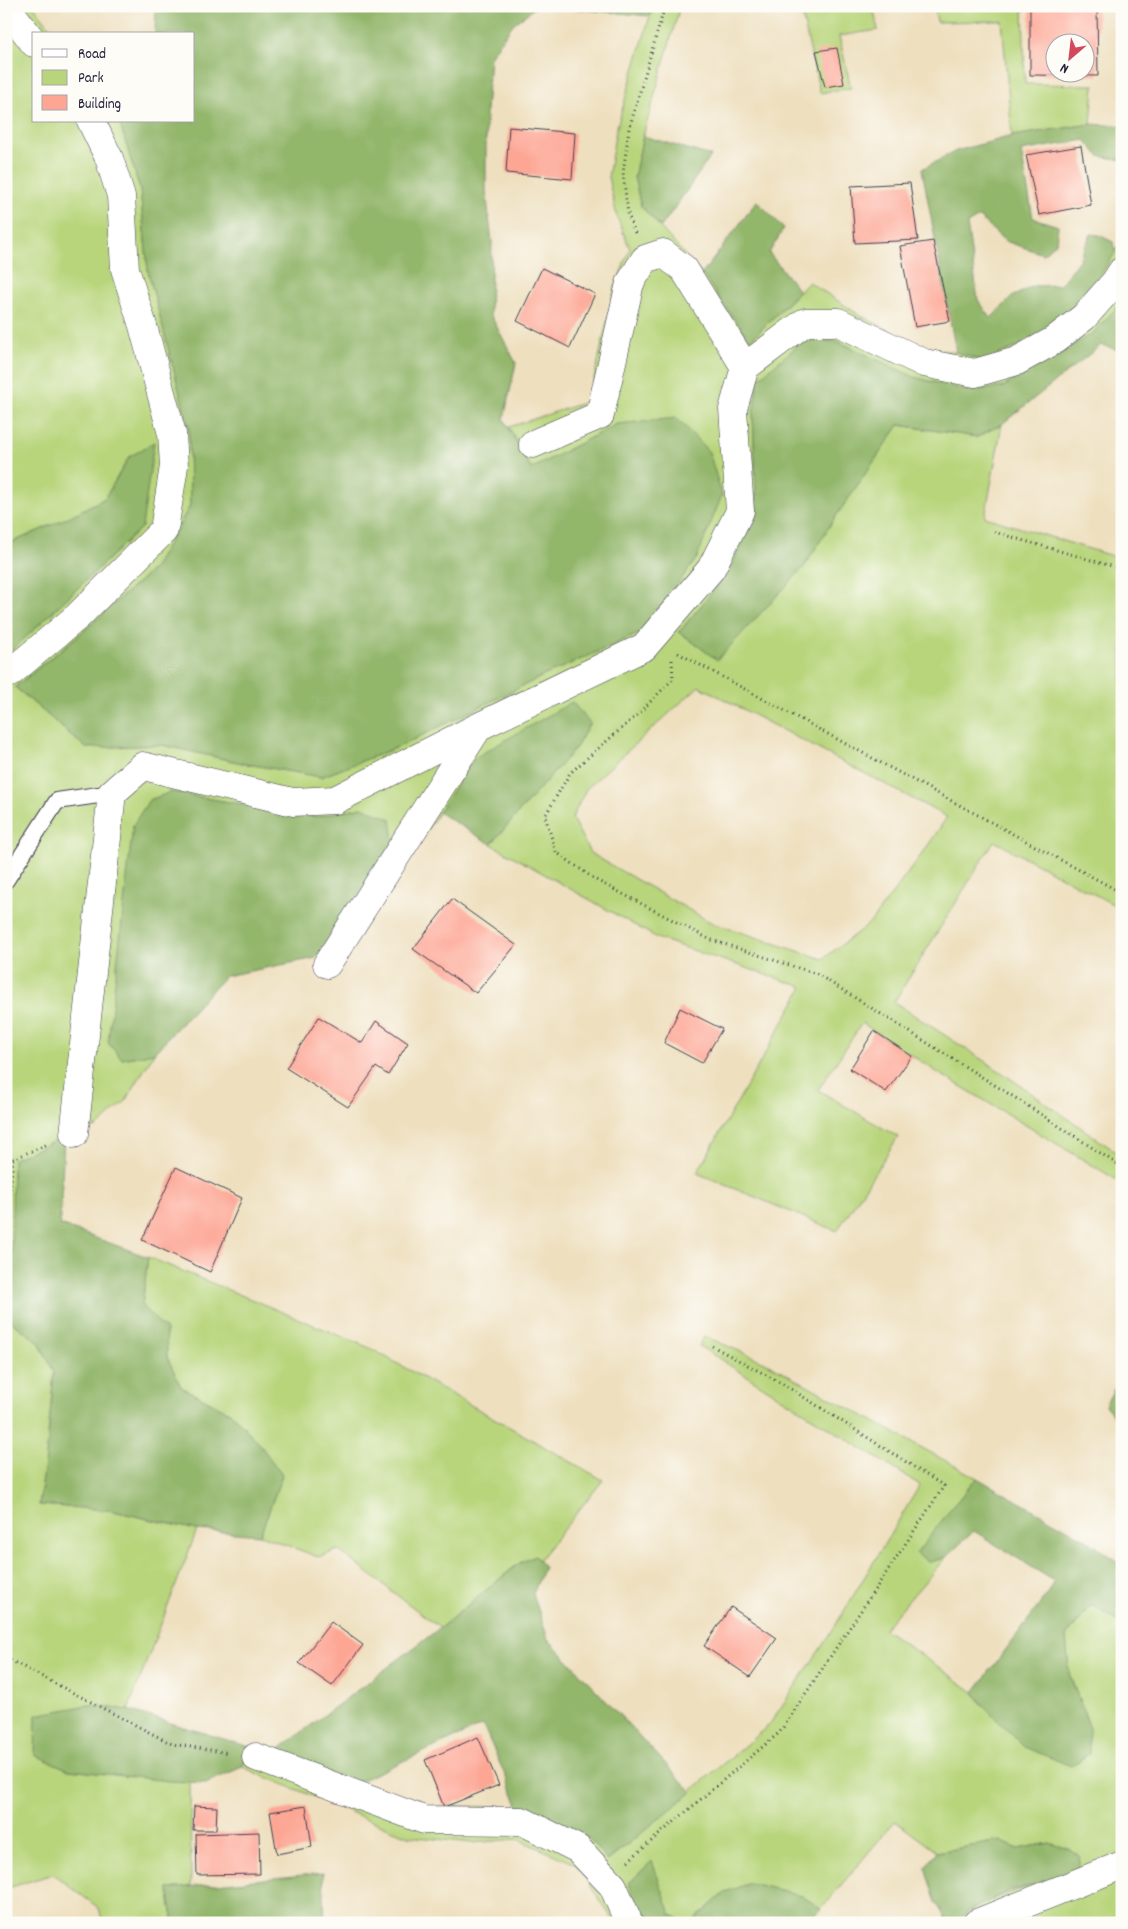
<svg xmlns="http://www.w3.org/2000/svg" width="1128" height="1929" font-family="Dekko,sans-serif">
<rect width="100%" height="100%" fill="#fdfcf7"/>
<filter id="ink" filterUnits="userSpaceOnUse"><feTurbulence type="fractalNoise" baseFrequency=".02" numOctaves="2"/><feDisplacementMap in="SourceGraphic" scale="10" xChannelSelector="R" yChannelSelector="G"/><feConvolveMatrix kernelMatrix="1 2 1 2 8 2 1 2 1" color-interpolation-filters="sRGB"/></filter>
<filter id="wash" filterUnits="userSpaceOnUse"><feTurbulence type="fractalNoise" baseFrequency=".0096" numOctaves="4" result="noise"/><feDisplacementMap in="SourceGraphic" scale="20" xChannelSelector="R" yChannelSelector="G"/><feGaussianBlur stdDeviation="1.12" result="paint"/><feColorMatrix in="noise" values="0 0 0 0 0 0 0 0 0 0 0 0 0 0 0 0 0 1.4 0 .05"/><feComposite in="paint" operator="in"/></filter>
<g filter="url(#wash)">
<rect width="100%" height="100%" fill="#eedfbe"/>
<g fill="#b8d57b" stroke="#6d7c5b" fill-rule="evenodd">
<path d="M 6,6 L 34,6 L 55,34 L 34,34 L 34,121 L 119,121 L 140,189 L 148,271 L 189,428 L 190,506 L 153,569 L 80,634 L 15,687 L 86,748 L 162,745 L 242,763 L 321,777 L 398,747 L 543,676 L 640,633 L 617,424 L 531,469 L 509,427 L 589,401 L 615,287 L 630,249 L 617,217 L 608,177 L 616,130 L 653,6 L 680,6 L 643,136 L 634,177 L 641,206 L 702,274 L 750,341 L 809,282 L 861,316 L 924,348 L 956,352 L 983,361 L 1076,311 L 1122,240 L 1122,302 L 1093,333 L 1003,387 L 968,391 L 914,377 L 837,341 L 753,415 L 757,515 L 727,574 L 679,632 L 804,567 L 832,522 L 899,425 L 977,437 L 1002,424 L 985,517 L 1122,559 L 1122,869 L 1119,876 L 1122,878 L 1122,909 L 994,841 L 894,1002 L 1001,1072 L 1122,1156 L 1122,1183 L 937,1072 L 862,1023 L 818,1090 L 898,1137 L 837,1231 L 697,1173 L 803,987 L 659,939 L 491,844 L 577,746 L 590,723 L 474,758 L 336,970 L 362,807 L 316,817 L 171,792 L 122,1059 L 154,1053 L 126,1101 L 97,1127 L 64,1137 L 10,1321 L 39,1342 L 54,1372 L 46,1457 L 39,1505 L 109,1510 L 197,1530 L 128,1710 L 89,1705 L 36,1716 L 36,1755 L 69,1770 L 190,1782 L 191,1887 L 168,1889 L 174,1923 L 103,1923 L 99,1908 L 53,1874 L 11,1887 L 6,1893 L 6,656 L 142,527 L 129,457 L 105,498 L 65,519 L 6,545 ZM 699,686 L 947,817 L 925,850 L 871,922 L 823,959 L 712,923 L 590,853 L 572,818 L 586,789 Z"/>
<polygon points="800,6 873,6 878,30 839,36 851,88 820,93"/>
<polygon points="934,6 1023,6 1025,84 1094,85 1091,124 1012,136 1002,21 937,22"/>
<polygon points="148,1257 370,1348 603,1480 539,1560 535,1556 518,1564 440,1628 338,1550 318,1557 260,1535 282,1475 231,1413 181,1387 167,1357 166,1330 142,1306"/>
<path d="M 704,1336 L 765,1362 L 977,1478 L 953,1506 L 931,1562 L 946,1557 L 884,1629 L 974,1692 L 984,1707 L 1089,1726 L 1069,1673 L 1066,1636 L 1092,1605 L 1122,1624 L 1122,1923 L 954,1923 C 987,1895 1028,1887 1069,1876 L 1050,1843 L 1018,1849 L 1000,1841 L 937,1852 L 895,1821 L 821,1909 L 801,1895 L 725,1892 L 691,1923 L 686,1923 L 671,1914 L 651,1862 L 642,1923 L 615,1923 L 576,1864 L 517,1839 L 472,1843 L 408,1836 L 242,1767 L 250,1747 L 427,1806 L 519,1807 L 589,1838 L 608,1861 L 769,1725 L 829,1636 L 920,1485 L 699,1346 Z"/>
</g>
<g fill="#92b66b" stroke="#5a6c53">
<polygon points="156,6 537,6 513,24 490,57 486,110 486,191 492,242 490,314 516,363 504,419 531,469 617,424 677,418 709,452 722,495 697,558 640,633 543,676 398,747 321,777 242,763 162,745 86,748 15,687 80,634 153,569 190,506 189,428 148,271 140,189 119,121 194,121 194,34 155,34"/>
<polygon points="546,6 653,6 650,16"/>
<polygon points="1091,124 1122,126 1122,160 1099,156 1085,140 1021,151 1033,218 1058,226 1056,243 1043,254 1005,241 979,217 967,224 978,300 991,318 1012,297 1033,286 1060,285 1079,260 1091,234 1099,235 1113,242 1115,253 1076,311 1043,336 983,361 956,352 922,169 956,151 1012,136"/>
<polygon points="643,136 711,156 661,227 641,206 634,177"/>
<polygon points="757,201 784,228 769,253 799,291 750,341 702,274"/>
<polygon points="1122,302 1122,351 1101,345 1002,424 977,437 899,425 832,522 804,567 717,660 679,632 727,574 757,515 753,415 758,379 803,341 837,341 914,377 968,391 1003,387 1093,333"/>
<polygon points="154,442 142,527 6,656 6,545 65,519 105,498 129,457"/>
<polygon points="572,702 590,723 577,746 491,844 438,812 474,758"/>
<polygon points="171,792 316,817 362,807 391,819 394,841 316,958 225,976 154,1053 122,1059 108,1043 133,825 149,800"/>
<polygon points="64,1137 60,1225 148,1257 142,1306 166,1330 167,1357 181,1387 231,1413 258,1442 282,1475 260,1535 197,1530 109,1510 39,1505 46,1457 54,1372 39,1342 10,1321 13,1159"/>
<polygon points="1122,1375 1122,1426 1105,1405"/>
<polygon points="977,1478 1085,1539 1122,1564 1122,1624 1092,1605 1066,1636 1069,1673 1089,1726 1089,1754 1071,1766 1024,1747 984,1707 974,1692 1046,1596 1054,1581 974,1531 946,1557 931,1562 916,1554 953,1506"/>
<polygon points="535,1556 544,1567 533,1594 548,1639 692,1792 607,1861 589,1838 519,1807 483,1725 355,1783 274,1753 440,1628 518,1564"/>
<polygon points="89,1705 128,1710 250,1747 242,1767 206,1783 169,1781 69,1770 35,1755 36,1715"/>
<polygon points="1000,1841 1018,1849 1050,1843 1069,1849 1080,1856 1078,1869 1069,1876 1009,1891 968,1911 954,1923 948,1923 935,1900 925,1867 937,1852"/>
<polygon points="652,1861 671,1914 686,1923 642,1923 629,1883"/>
<polygon points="323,1873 325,1923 174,1923 168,1889"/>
<polygon points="750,1883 801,1895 821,1909 806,1923 691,1923 725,1892"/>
</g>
<g id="blocks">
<g fill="#fda694" fill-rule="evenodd">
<path d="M 1030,6 L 1097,6 L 1098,76 L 1030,75 ZM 1056,42 L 1086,42 L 1086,72 L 1056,72 Z"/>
<polygon points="837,48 844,84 825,87 816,51"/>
<polygon points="509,127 575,133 572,179 506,173"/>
<polygon points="1081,146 1091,205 1039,215 1026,155"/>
<polygon points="910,183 918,240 855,243 851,186"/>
<polygon points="933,241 950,321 915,327 900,246"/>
<polygon points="542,268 595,294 570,348 517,321"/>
<polygon points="452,899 516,945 476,993 413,949"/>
<polygon points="680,1008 722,1029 702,1063 664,1043"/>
<polygon points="319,1017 362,1043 376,1021 408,1043 388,1075 376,1067 348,1107 286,1068"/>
<polygon points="874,1031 912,1056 886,1092 850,1069"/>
<polygon points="176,1167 242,1198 210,1272 142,1240"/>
<polygon points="731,1607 777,1638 750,1677 704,1646"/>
<polygon points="331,1622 363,1645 332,1686 299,1663"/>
<polygon points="478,1737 499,1785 444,1807 425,1760"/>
<polygon points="194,1806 217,1807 216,1830 193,1830"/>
<polygon points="306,1806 312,1847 277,1854 270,1812"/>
<polygon points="259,1832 260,1874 197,1875 196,1834"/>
</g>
</g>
</g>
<g filter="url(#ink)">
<use href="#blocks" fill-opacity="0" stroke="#413e4f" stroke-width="1"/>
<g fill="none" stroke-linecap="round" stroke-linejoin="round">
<defs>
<polyline id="service" points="6,880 57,801 112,793"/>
<g id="minor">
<polyline points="6,6 34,43"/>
<polyline points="745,367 805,322 838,322 924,363 975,373 1017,361 1053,341 1084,317 1115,282 1122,271"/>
<polyline points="10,673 78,616 164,530 174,466 172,434 143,326 125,269 121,196 109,158 91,121"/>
<polyline points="327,964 478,728"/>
<polyline points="74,1134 112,793 143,766 293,802 335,800 478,727 644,647 711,569 740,511 733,409 745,367 684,269 663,253 645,259 630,283 600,415 533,444"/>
<polyline points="256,1757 424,1820 522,1821 578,1849 613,1886 629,1923"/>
<polyline points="977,1923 1122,1865"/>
</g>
</defs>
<use href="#service" stroke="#413e4f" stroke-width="18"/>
<use href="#minor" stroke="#413e4f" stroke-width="29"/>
<g stroke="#413e4f" stroke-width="3" stroke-dasharray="1 4" stroke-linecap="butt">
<polyline points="635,233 628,214 623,173 629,129 665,6"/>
<polyline points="994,532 1122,569"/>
<polyline points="678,653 1122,893"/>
<polyline points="672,660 673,679 637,715 570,773 545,816 556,852 596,880 709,939 817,974 1025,1104 1122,1167"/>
<polyline points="6,1234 13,1159 48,1144"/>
<polyline points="6,1658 172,1744 229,1753"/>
<polyline points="628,1861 780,1732 944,1486 783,1384 712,1346"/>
</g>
<use href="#service" stroke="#fff" stroke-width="16"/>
<use href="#minor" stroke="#fff" stroke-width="28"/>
</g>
</g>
<rect width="1128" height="1929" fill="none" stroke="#fdfcf7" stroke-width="25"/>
<rect x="32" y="32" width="162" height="90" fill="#fdfcf7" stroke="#a5a5ac"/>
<rect x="42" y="49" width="25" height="8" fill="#ffffff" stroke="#a5a5ac"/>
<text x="78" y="58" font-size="15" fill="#22223b">Road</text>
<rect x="42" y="70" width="25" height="15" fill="#b8d57b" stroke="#a5a5ac"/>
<text x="78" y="82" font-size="15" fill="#22223b">Park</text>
<rect x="42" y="95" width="25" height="15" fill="#fda694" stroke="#a5a5ac"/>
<text x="78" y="108" font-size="15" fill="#22223b">Building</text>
<g transform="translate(1070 58) rotate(208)"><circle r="24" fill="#fdfcf7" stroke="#a5a5ac"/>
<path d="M0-4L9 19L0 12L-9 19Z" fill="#d1495b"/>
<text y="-8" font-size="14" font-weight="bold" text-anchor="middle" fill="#22223b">N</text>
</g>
</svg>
